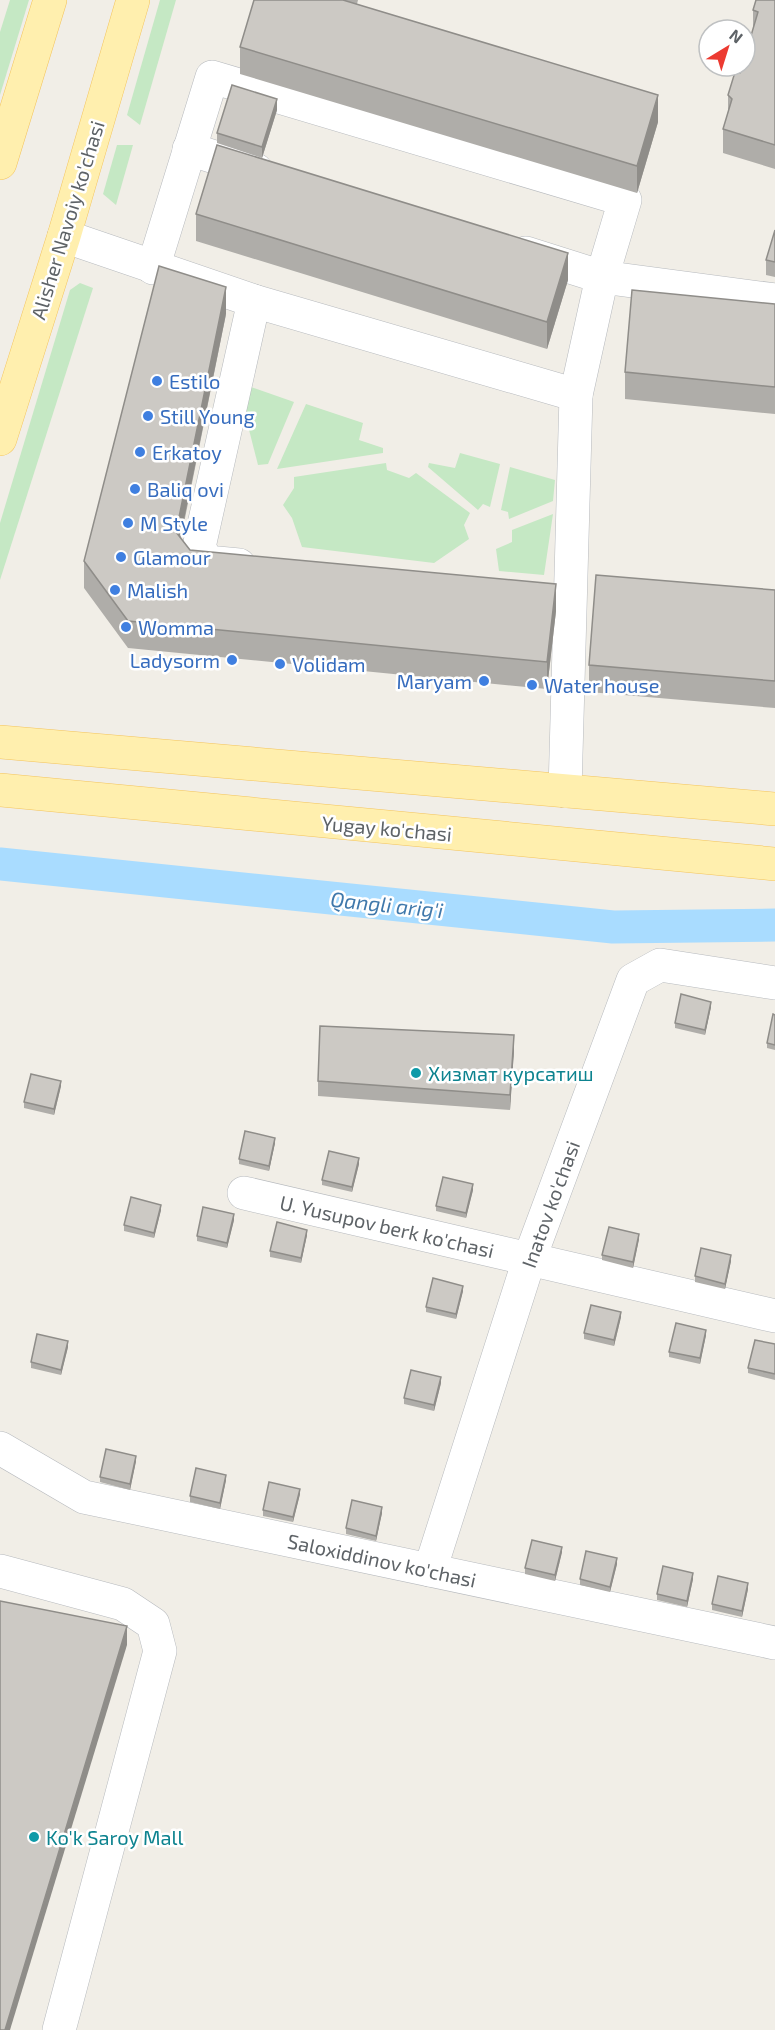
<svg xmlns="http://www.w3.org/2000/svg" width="775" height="2030" font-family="'Exo 2',sans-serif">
<rect width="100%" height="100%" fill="#f1eee7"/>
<g fill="#c5e8c4">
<polygon points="10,0 29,0 0,95 0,32"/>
<polygon points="160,0 176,0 140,125 127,115"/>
<polygon points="117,145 133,145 116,205 103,194"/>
<polygon points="80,283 93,288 0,580 0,523 70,290"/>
<polygon points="251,387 294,402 268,464 258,465 244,410"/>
<polygon points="306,404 363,423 359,440 383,448 383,453 277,469"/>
<polygon points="460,453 500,464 490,507 483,504 478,510 428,467 429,463 455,468"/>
<polygon points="386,463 387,470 409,478 416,473 470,513 464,525 469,539 434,563 302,547 292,518 283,505 294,488 294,477"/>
<polygon points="510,467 555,480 553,501 509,519 508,512 501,510"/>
<polygon points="553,514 544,575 499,571 496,549 512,542 512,530"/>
</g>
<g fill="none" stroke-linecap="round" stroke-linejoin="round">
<polyline stroke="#a9dcff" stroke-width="33" points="0,864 613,927 775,925"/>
<defs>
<g id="minor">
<polyline points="189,149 256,170"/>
<polyline points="64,236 254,301 576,395 565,791"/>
<polyline points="153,268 212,77 625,200 602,277 526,253"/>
<polyline points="576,395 602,277 775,300"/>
<polyline points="239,565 207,562 199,547 254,301"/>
<polyline points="244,1193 775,1316"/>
<polyline points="0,1448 84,1497 775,1643"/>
<polyline points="430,1570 529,1260 633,980 660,965 775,983"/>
<polyline points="0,1571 123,1604 153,1624 160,1651 59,2030"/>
</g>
<g id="major">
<polyline points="0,163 50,0"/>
<polyline points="0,439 64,236 133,0"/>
<polyline points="0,742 775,809"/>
<polyline points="0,790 775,864"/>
</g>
</defs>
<use href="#minor" stroke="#b7babe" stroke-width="34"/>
<use href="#major" stroke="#f4c45d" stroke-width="34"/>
<use href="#minor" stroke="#fff" stroke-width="33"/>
<use href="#major" stroke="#ffefae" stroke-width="33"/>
</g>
<g fill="#afada9">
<polygon points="254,0 358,0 357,4 658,122 637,193 240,74 240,47"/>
<polygon points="775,0 775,169 723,153 723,129 728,112 728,95 740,73 753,31 753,10"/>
<polygon points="277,110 262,158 217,143 217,133"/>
<polygon points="196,214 568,280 547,349 196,241"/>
<polygon points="775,230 775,277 766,275 766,260"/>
<polygon points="775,304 775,414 625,399 625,372"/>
<polygon points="226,314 181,538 190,550 556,611 547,689 128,648 84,588 84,561"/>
<polygon points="775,590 775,708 589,692 589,665"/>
<polygon points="711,1007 705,1035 675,1028 675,1023"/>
<polygon points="775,1015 775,1050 767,1048 767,1043"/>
<polygon points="514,1050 510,1110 318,1096 318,1081"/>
<polygon points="61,1086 54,1115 24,1108 24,1102"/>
<polygon points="275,1143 269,1171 239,1164 239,1159"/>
<polygon points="359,1164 352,1192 322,1185 322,1180"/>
<polygon points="473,1190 466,1218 436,1211 436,1206"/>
<polygon points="161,1210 154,1238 124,1231 124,1225"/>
<polygon points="234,1220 227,1248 197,1241 197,1236"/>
<polygon points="307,1235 301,1263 270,1257 270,1251"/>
<polygon points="639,1239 633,1268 602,1260 602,1255"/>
<polygon points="731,1261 725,1289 695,1282 695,1276"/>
<polygon points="463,1291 456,1319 426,1312 426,1307"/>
<polygon points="621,1317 614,1346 584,1339 584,1333"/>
<polygon points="706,1335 700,1364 669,1357 669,1352"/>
<polygon points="775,1344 775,1380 748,1373 748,1368"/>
<polygon points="68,1347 61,1375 31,1368 31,1362"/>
<polygon points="441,1383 434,1411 404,1404 404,1398"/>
<polygon points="136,1461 130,1490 100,1482 100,1477"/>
<polygon points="226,1480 220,1509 190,1502 190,1496"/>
<polygon points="300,1494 293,1522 263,1516 263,1510"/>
<polygon points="382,1513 376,1541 346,1534 346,1528"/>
<polygon points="562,1552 555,1581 525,1574 525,1568"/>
<polygon points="617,1564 610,1592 580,1585 580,1579"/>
<polygon points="693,1579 687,1607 657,1600 657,1594"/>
<polygon points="748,1589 742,1617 712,1610 712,1604"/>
</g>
<g fill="#8f8d89">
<polygon points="658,95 658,122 637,193 637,166"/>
<polygon points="277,99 277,110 262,158 262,147"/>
<polygon points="568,253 568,280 547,349 547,322"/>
<polygon points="226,287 226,314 176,559 176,532"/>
<polygon points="556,584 556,611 547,689 547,662"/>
<polygon points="711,1002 711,1007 705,1035 705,1030"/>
<polygon points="514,1035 514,1050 510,1110 510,1095"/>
<polygon points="61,1081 61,1086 54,1115 54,1109"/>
<polygon points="275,1138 275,1143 269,1171 269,1166"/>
<polygon points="359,1158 359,1164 352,1192 352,1187"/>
<polygon points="473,1184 473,1190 466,1218 466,1213"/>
<polygon points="161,1205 161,1210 154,1238 154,1233"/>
<polygon points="234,1214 234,1220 227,1248 227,1243"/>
<polygon points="307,1230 307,1235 301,1263 301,1258"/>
<polygon points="639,1234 639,1239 633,1268 633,1262"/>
<polygon points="731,1255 731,1261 725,1289 725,1284"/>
<polygon points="463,1286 463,1291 456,1319 456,1314"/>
<polygon points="621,1312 621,1317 614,1346 614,1340"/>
<polygon points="706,1330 706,1335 700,1364 700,1358"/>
<polygon points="68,1341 68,1347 61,1375 61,1370"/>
<polygon points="441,1377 441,1383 434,1411 434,1405"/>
<polygon points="136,1456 136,1461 130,1490 130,1484"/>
<polygon points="226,1475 226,1480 220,1509 220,1503"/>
<polygon points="300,1489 300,1494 293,1522 293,1517"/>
<polygon points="382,1507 382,1513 376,1541 376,1536"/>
<polygon points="562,1547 562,1552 555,1581 555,1575"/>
<polygon points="617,1558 617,1564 610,1592 610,1587"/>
<polygon points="693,1573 693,1579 687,1607 687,1601"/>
<polygon points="748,1583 748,1589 742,1617 742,1611"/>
<polygon points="127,1626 127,1645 10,2030 5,2030"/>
</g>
<g fill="#ccc9c4" stroke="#8f8d89" stroke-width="1.5">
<polygon points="254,0 343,0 658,95 637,166 240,47"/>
<polygon points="756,0 775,0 775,145 723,129 732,99 728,95 735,72 740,73 742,66 745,66 745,56 758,12 753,10"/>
<polygon points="232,85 277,99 262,147 217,133"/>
<polygon points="217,145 568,253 547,322 196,214"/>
<polygon points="775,230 775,262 766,260"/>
<polygon points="159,266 226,287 176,532 190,550 556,584 547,662 128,621 84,561"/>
<polygon points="632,290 775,304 775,387 625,372"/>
<polygon points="596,575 775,590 775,681 589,665"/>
<polygon points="681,994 711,1002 705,1030 675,1023"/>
<polygon points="773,1014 775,1015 775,1045 767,1043"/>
<polygon points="320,1026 514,1035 510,1095 318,1081"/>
<polygon points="31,1074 61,1081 54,1109 24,1102"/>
<polygon points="245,1131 275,1138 269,1166 239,1159"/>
<polygon points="329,1151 359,1158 352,1187 322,1180"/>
<polygon points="443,1177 473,1184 466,1213 436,1206"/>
<polygon points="131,1197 161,1205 154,1233 124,1225"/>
<polygon points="203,1207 234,1214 227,1243 197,1236"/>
<polygon points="277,1222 307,1230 301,1258 270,1251"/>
<polygon points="609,1227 639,1234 633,1262 602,1255"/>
<polygon points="701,1248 731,1255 725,1284 695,1276"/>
<polygon points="433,1278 463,1286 456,1314 426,1307"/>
<polygon points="591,1305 621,1312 614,1340 584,1333"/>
<polygon points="676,1323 706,1330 700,1358 669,1352"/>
<polygon points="37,1334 68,1341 61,1370 31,1362"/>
<polygon points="755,1340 775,1344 775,1374 748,1368"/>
<polygon points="411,1370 441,1377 434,1405 404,1398"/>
<polygon points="106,1449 136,1456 130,1484 100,1477"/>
<polygon points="196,1468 226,1475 220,1503 190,1496"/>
<polygon points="269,1482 300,1489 293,1517 263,1510"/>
<polygon points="352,1500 382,1507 376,1536 346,1528"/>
<polygon points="532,1540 562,1547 555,1575 525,1568"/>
<polygon points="586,1551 617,1558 610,1587 580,1579"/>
<polygon points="663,1566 693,1573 687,1601 657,1594"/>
<polygon points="718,1576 748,1583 742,1611 712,1604"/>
<polygon points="0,1601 127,1626 5,2030 0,2030"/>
</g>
<g fill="#3f7fe0" stroke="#fff" stroke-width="2">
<circle cx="157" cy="381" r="6"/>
<circle cx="148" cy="416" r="6"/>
<circle cx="140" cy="452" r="6"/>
<circle cx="135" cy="489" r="6"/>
<circle cx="128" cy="523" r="6"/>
<circle cx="121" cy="557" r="6"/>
<circle cx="115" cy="590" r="6"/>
<circle cx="126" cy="627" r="6"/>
<circle cx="232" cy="660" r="6"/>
<circle cx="280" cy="664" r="6"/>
<circle cx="484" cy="681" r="6"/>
<circle cx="532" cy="685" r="6"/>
</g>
<g fill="#0f9aa8" stroke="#fff" stroke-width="2">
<circle cx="416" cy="1073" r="6"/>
<circle cx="34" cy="1837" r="6"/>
</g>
<g text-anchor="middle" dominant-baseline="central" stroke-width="5" stroke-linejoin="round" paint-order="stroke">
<g font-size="20" fill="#5e6367" stroke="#fff">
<text transform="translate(67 220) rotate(-73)">Alisher Navoiy ko'chasi</text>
<text transform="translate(387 828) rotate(5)">Yugay ko'chasi</text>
<text transform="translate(550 1204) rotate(-70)">Inatov ko'chasi</text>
<text transform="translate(387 1226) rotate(13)">U. Yusupov berk ko'chasi</text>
<text transform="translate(382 1560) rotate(12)">Saloxiddinov ko'chasi</text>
</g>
<g font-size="20" fill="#366cbe" stroke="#fff" text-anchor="start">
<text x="169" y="381">Estilo</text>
<text x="160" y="416">Still Young</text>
<text x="152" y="452">Erkatoy</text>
<text x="147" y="489">Baliq ovi</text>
<text x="140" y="523">M Style</text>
<text x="133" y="557">Glamour</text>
<text x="127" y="590">Malish</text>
<text x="138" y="627">Womma</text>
<text x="220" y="660" text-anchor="end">Ladysorm</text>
<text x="292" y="664">Volidam</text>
<text x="472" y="681" text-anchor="end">Maryam</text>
<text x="544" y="685">Water house</text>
</g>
<g font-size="20" fill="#0d838f" stroke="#fff" text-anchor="start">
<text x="428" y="1073">Хизмат курсатиш</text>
<text x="46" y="1837">Ko'k Saroy Mall</text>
</g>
<g font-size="21" font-style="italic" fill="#3f78ab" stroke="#fff">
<text transform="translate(387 904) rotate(6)">Qangli arig'i</text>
</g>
</g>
<g transform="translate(727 48) rotate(38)"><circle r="28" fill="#ffffff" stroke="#bfc1c2" stroke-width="1.5"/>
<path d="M0-4.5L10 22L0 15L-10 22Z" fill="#ec3a31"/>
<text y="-9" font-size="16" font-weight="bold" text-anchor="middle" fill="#5e6367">N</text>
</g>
</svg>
